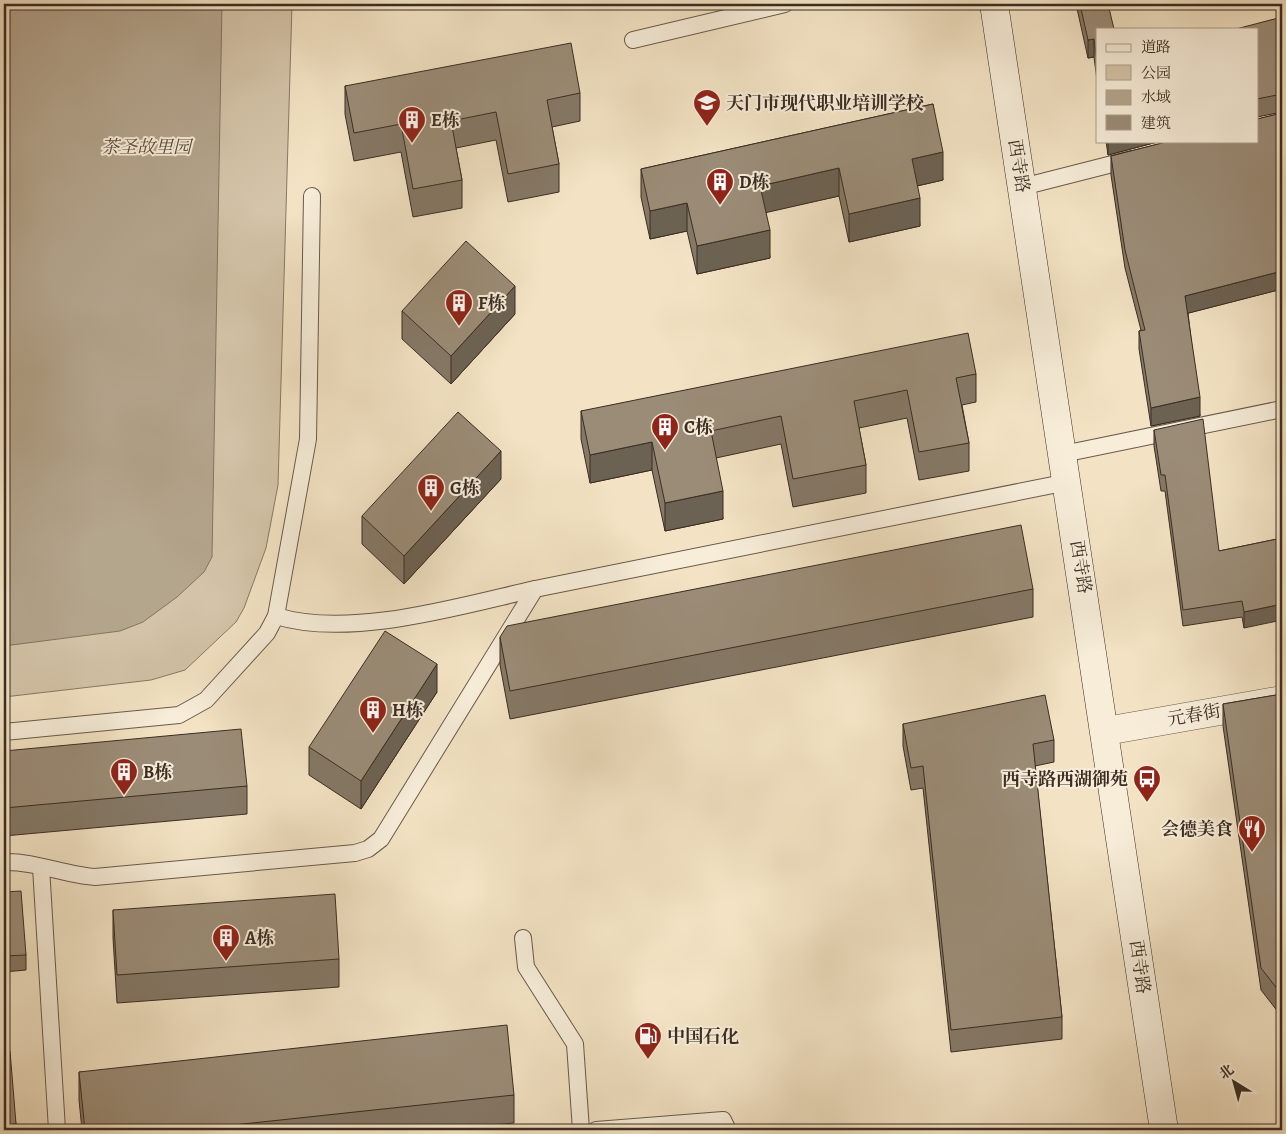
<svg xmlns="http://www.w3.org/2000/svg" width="1286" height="1134" font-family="Alegreya,'Noto Serif SC',serif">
<rect width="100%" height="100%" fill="#f3e3c4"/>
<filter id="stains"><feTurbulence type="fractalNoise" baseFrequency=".004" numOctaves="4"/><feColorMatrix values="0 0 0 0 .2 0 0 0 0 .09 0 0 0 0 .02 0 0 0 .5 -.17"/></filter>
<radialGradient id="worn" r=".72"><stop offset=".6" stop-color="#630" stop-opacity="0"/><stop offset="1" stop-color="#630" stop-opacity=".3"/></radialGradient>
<polygon fill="#d4c4a9" stroke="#887866" points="4,4 292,4 278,485 266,548 244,608 236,622 185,670 151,680 4,697"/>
<polygon fill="#b4a58d" stroke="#847563" points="4,4 222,4 212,557 204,572 177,597 143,622 120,631 4,646"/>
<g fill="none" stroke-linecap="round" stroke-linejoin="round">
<defs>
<g id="lane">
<polyline points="633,40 785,4"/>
<polyline points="1022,187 1132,159"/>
<polyline points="1063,454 1282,409"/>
<path d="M 276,616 C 350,639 460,606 535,589"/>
<polyline points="4,732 179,715 206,700 267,633 276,616 308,439 312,196"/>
<path d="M 4,862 C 35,861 64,875 95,877 L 355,853 L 368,849 L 381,839 L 535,589 L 1068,482"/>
<polyline points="41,867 57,1130"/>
<polyline points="523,938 526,967 575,1044 581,1130"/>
<polyline points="596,1130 723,1120 728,1130"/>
</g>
<polyline id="street" points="1106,731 1282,700"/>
<polyline id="secondary" points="994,4 1164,1130"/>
</defs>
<use href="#lane" stroke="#695a4b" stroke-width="18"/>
<use href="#street" stroke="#695a4b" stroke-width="29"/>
<use href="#secondary" stroke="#3b2d23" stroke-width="29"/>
<use href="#lane" stroke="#f7edd9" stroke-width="16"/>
<use href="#street" stroke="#f7edd9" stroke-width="28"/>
<use href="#secondary" stroke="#f7edd9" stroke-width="28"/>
</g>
<g fill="#857866" stroke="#3b2d23">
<polygon points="1076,4 1108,4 1097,29 1097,80 1094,57 1088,58"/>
<polygon points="1282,17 1282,112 1257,117 1257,29"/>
<polygon points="345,86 580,93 580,121 552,127 559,164 559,192 508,202 496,140 456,148 462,180 462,208 413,217 401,152 354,161 345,114"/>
<polygon points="933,104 943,180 917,186 920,226 849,242 839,196 766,212 770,258 697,274 687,231 650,239 641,197 641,169"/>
<polygon points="1282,113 1282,289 1188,313 1200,416 1151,426 1139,349 1139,331 1141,330 1125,268 1111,175 1111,156"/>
<polygon points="1106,141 1161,141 1108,155"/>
<polygon points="402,311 515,314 451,384 402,339"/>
<polygon points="976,374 976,402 962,405 969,443 969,471 919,480 907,418 859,428 866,465 866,493 793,507 781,444 716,458 723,519 665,531 652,470 590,483 581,439 581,411"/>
<polygon points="1154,430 1219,551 1282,538 1244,628 1242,617 1183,626 1165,491 1161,491 1154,446"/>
<polygon points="501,479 404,584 362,544 362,516"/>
<polygon points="1033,589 1033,617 510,719 500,665 500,637"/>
<polygon points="437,692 361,809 309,775 309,747"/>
<polygon points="1282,694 1282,1017 1261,990 1223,726 1223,704"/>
<polygon points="903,724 1054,740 1054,762 1035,766 1062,1017 1062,1039 951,1052 923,788 911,790 903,746"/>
<polygon points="4,751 247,786 247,814 4,836"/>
<polygon points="4,892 26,955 26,970 4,972"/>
<polygon points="113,910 339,959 339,987 117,1003 113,938"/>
<polygon points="4,1051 16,1124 16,1130 4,1130"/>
<polygon points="79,1072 514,1095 514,1123 445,1130 82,1130 79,1100"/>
</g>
<g fill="#6c6253" stroke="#3b2d23">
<polygon points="1094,39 1094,57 1088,58 1088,40"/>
<polygon points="1108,141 1161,141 1108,155"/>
<polygon points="943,152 943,180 912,187 912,159"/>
<polygon points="839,168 839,196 760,214 760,186"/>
<polygon points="920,198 920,226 849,242 849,214"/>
<polygon points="687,203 687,231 650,239 650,211"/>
<polygon points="770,230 770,258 697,274 697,246"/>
<polygon points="1282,271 1282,289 1185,314 1185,296"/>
<polygon points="515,286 515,314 451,384 451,356"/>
<polygon points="1200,397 1200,416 1151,426 1151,408"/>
<polygon points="652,442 652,470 590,483 590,455"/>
<polygon points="501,451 501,479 404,584 404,556"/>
<polygon points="723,491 723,519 665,531 665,503"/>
<polygon points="1282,604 1282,620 1244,628 1244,612"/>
<polygon points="437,664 437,692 361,809 361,781"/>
</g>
<g fill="#9b8c77" stroke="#3b2d23">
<polygon points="1080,4 1108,4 1114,29 1097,29 1097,62 1094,39 1088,40"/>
<polygon points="1282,17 1282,94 1257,99 1257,29 1236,29"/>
<polygon points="571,43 580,93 547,100 559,164 508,174 496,112 451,121 462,180 413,189 401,124 354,133 345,86"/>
<polygon points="933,104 943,152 912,159 920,198 849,214 839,168 760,186 770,230 697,246 687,203 650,211 641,169"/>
<polygon points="1282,113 1282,271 1185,296 1200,397 1151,408 1139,331 1145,330 1125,250 1111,156 1170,141 1257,141 1257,119"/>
<polygon points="466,241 515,286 451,356 402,311"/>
<polygon points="968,333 976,374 956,378 969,443 919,452 907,390 854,401 866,465 793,479 781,416 711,431 723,491 665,503 652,442 590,455 581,411"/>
<polygon points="458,412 501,451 404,556 362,516"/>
<polygon points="1203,419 1219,551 1282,538 1282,604 1244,612 1242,601 1183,610 1165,475 1161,475 1154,430"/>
<polygon points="1021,525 1033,589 510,691 500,637 507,626"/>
<polygon points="385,631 437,664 361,781 309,747"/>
<polygon points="1282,694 1282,995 1261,968 1223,704"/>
<polygon points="1045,695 1054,740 1033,744 1062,1017 951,1030 923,766 911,768 903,724"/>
<polygon points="241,729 247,786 4,808 4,751"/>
<polygon points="21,891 26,955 4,956 4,892"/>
<polygon points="335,894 339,959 117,975 113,910"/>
<polygon points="507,1025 514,1095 187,1130 85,1130 79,1072"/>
<polygon points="4,1051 10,1051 16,1124 4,1125"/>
</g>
<defs>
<symbol id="school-pin" viewBox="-11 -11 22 30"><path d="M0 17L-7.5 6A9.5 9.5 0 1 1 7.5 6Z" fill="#8f2418" stroke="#f7edd9"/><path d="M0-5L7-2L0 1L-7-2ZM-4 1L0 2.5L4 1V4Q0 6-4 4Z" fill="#fff"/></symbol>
<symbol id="building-pin" viewBox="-11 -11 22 30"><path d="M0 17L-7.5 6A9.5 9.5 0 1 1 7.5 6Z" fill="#8f2418" stroke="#f7edd9"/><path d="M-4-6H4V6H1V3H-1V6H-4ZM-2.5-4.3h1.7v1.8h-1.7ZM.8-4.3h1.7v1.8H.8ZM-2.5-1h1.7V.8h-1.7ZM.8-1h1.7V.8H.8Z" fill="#fff"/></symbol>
<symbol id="bus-pin" viewBox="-11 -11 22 30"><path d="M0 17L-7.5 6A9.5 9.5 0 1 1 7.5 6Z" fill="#8f2418" stroke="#f7edd9"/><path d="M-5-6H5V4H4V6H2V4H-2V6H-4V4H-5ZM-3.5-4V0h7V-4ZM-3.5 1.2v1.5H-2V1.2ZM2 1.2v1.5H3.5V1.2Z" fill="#fff"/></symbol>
<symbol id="restaurant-pin" viewBox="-11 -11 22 30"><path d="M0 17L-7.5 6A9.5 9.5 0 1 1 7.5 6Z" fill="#8f2418" stroke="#f7edd9"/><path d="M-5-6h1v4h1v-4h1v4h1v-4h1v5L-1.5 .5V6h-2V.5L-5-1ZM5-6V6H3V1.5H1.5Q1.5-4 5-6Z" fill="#fff"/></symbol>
<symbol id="fuel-pin" viewBox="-11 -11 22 30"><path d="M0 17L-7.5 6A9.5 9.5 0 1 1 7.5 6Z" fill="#8f2418" stroke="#f7edd9"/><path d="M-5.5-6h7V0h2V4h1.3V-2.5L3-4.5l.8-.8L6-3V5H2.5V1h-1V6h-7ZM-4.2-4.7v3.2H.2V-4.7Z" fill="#fff"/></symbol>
</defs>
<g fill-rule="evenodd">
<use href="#school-pin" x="691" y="87" width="32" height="43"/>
<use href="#building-pin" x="396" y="104" width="32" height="43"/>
<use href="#building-pin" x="704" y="166" width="32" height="43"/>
<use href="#building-pin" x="443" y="287" width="32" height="43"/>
<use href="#building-pin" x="649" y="411" width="32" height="43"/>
<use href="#building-pin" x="415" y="472" width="32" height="43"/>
<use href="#building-pin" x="357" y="694" width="32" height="43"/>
<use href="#building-pin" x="108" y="756" width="32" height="43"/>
<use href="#bus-pin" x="1131" y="763" width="32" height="43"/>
<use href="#restaurant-pin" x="1236" y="813" width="32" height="43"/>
<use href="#building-pin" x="210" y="922" width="32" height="43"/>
<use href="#fuel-pin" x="632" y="1020" width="32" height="43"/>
</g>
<g text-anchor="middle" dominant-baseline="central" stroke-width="4" stroke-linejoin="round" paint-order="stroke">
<g font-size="18" font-weight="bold" fill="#3b2d23" stroke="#f7edd9" text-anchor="start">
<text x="726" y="103">天门市现代职业培训学校</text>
<text x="431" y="120">E栋</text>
<text x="739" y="182">D栋</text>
<text x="478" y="303">F栋</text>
<text x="684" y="427">C栋</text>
<text x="450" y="488">G栋</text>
<text x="392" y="710">H栋</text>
<text x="143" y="772">B栋</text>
<text x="1128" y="779" text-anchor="end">西寺路西湖御苑</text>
<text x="1233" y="829" text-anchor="end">会德美食</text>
<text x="245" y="938">A栋</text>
<text x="667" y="1036">中国石化</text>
</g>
<g font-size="18" font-style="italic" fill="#5a4b3e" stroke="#f7edd9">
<text x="146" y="147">茶圣故里园</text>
</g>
<g font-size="18" fill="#3b2d23" stroke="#f7edd9">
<text transform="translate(1019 166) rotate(81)">西寺路</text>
<text transform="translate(1081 567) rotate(81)">西寺路</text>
<text transform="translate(1194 715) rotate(-10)">元春街</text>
<text transform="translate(1140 967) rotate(82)">西寺路</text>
</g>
</g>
<rect width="1286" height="1134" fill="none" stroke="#f3e3c4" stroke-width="20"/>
<rect x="5" y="5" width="1276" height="1124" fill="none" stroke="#3b2d23" stroke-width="2.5"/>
<rect x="10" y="10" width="1266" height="1114" fill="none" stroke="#3b2d23"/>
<rect x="1096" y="28" width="162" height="115" fill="#f7edd9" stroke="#aca090"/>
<rect x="1106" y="44" width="25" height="8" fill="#f7edd9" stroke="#aca090"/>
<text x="1141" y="52" font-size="15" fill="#3b2d23">道路</text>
<rect x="1106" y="65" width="25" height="15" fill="#d4c4a9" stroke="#aca090"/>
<text x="1141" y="78" font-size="15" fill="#3b2d23">公园</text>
<rect x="1106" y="90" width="25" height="15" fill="#b4a58d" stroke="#aca090"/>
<text x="1141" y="102" font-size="15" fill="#3b2d23">水域</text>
<rect x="1106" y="115" width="25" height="15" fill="#9b8c77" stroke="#aca090"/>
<text x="1141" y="128" font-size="15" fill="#3b2d23">建筑</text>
<g transform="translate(1234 1082) rotate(323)" stroke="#f7edd9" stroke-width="4" paint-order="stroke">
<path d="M0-4L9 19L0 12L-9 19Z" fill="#3b2d23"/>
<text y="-8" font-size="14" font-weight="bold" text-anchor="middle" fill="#3b2d23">北</text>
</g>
<rect width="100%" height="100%" filter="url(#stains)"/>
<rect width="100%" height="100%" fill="url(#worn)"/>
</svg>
